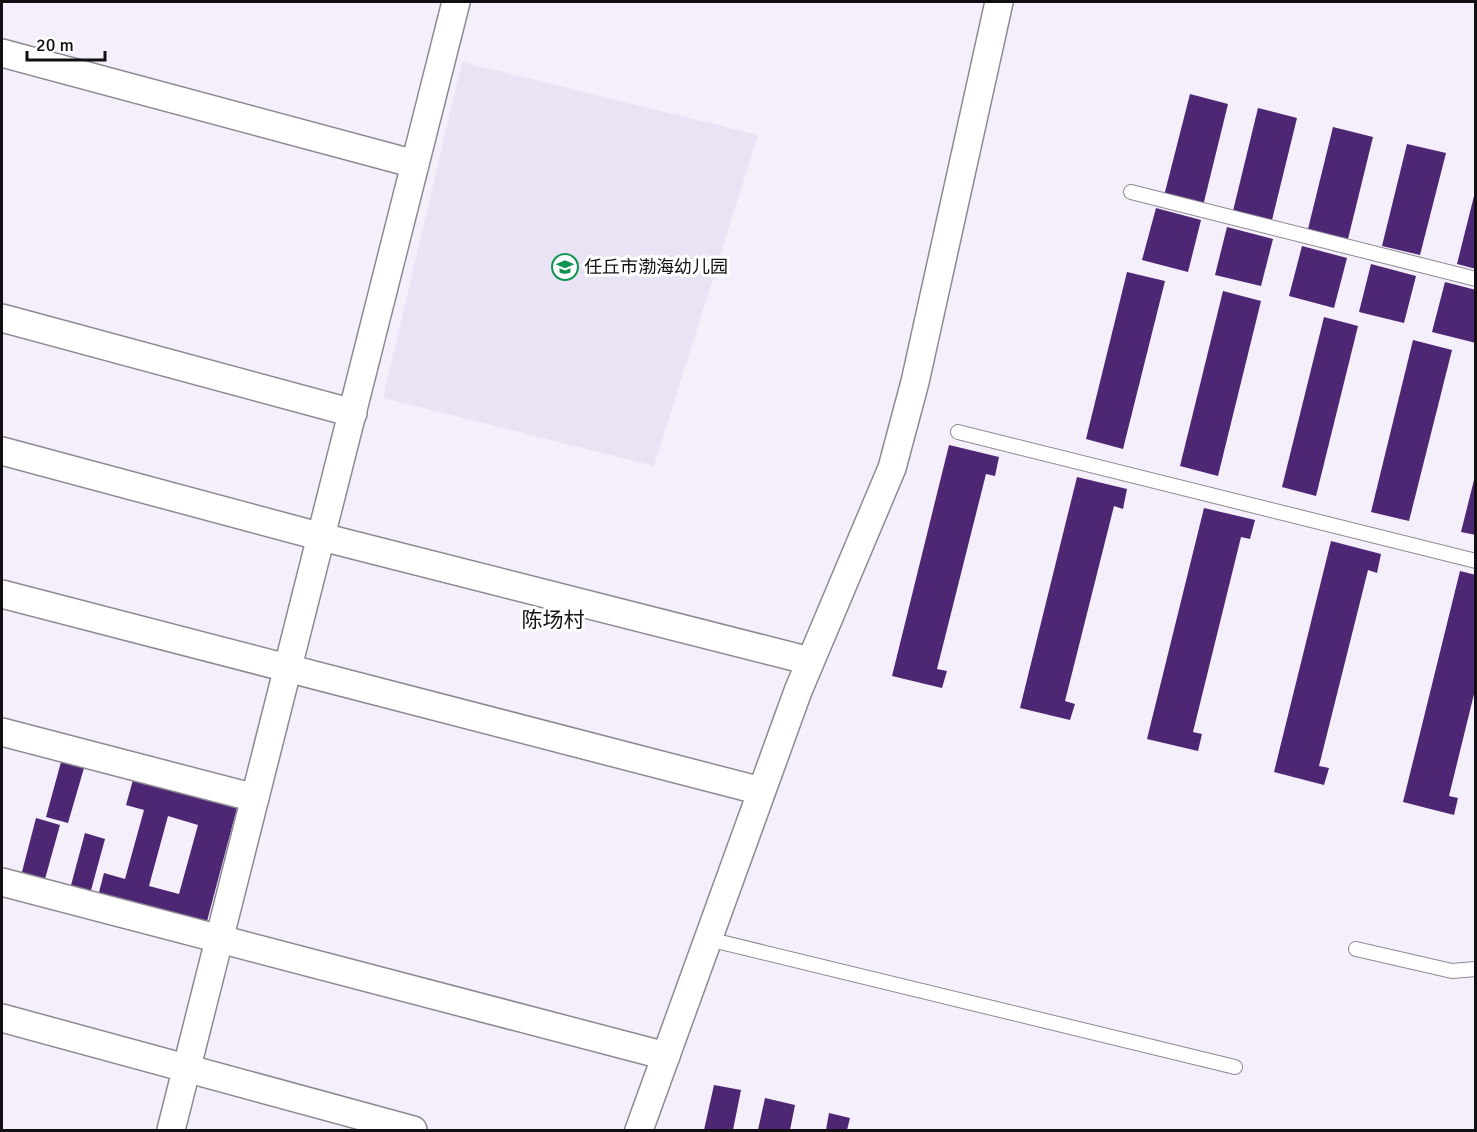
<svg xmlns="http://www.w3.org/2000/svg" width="1477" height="1132" font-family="Signika,'Noto Sans SC',sans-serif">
<rect width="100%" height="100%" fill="#f4effb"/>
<polygon fill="#eae3f5" points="462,62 758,135 654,466 383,398"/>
<g fill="#4d2674" fill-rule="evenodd">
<polygon points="1190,94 1228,104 1203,206 1164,196"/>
<polygon points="1258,108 1297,118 1272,220 1233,211"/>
<polygon points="1333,127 1373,137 1348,239 1308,229"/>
<polygon points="1407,144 1446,153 1420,255 1382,246"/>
<polygon points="1475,192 1476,192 1476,269 1457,264"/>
<polygon points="1156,208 1201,220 1188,272 1142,260"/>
<polygon points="1227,227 1273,239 1261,286 1215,275"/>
<polygon points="1302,246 1347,258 1334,308 1289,296"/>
<polygon points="1371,264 1416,276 1404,323 1359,312"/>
<polygon points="1127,272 1165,281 1123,449 1086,439"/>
<polygon points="1445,282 1476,290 1476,343 1432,332"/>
<polygon points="1223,291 1261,301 1218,476 1180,466"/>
<polygon points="1324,317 1358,326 1316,496 1282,487"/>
<polygon points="1413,340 1452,350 1409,521 1371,512"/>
<polygon points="949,445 999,457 995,476 986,474 937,669 947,671 942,688 892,676"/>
<polygon points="1475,476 1476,476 1476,535 1461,532"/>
<polygon points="1077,477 1127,489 1123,509 1114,506 1065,701 1075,704 1070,720 1020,708"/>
<polygon points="1204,508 1255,520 1250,539 1241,537 1193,732 1202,734 1198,751 1147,739"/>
<polygon points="1331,541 1381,554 1377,573 1368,570 1319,766 1329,768 1324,785 1274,772"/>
<polygon points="1460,571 1476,575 1476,686 1449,796 1458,798 1454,815 1403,802"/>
<polygon points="61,762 84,768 68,823 46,817"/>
<path d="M 133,780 L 237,808 L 206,925 L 98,896 L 104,873 L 125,879 L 144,810 L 126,805 ZM 168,816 L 198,825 L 179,894 L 149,886 Z"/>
<polygon points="36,818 60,825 45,879 22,872"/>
<polygon points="85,833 105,839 90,894 70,889"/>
<polygon points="714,1085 741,1090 733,1130 704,1130"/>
<polygon points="765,1098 795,1105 790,1130 758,1130"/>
<polygon points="829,1113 850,1118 847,1130 826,1130"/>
</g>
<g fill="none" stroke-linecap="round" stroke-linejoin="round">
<defs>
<g id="lane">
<polyline points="1131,192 1476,279"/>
<polyline points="958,432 1476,561"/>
<polyline points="708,939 1235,1067"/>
<polyline points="1356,949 1452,971 1476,969"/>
</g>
<g id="street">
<polyline points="2,53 415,164"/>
<polyline points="2,318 353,413"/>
<polyline points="2,451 322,537 810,661"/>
<polyline points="2,594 761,791"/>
<polyline points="2,732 255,798"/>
<polyline points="2,882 666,1056"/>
<polyline points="2,1018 413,1130"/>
<polyline points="171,1130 456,2"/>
<polyline points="639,1130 798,691 892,468 915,382 999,2"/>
</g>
</defs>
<use href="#lane" stroke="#8d8993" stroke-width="16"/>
<use href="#street" stroke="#8d8993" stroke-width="30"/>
<use href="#lane" stroke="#fff" stroke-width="14"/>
<use href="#street" stroke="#fff" stroke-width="27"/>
</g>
<defs>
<symbol id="school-ring" viewBox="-11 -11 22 22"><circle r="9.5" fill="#fff" stroke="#0f9351" stroke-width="1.5"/><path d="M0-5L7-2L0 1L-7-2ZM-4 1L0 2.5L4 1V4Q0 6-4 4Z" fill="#0f9351"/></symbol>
</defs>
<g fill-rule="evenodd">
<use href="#school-ring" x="550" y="252" width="30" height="30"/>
</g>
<g text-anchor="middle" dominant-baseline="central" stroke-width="6" stroke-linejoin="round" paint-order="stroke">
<g font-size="18" fill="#110f13" stroke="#fff" text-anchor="start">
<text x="584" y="267">任丘市渤海幼儿园</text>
</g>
<g font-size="21" fill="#110f13" stroke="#fff">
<text x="553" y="620">陈场村</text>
</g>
</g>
<rect width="1477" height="1132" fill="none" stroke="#110f13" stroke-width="6"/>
<path d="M27 51v9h78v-9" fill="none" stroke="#110f13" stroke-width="3"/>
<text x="36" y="51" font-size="18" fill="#110f13" stroke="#ffffff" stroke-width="4.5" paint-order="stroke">20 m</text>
</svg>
